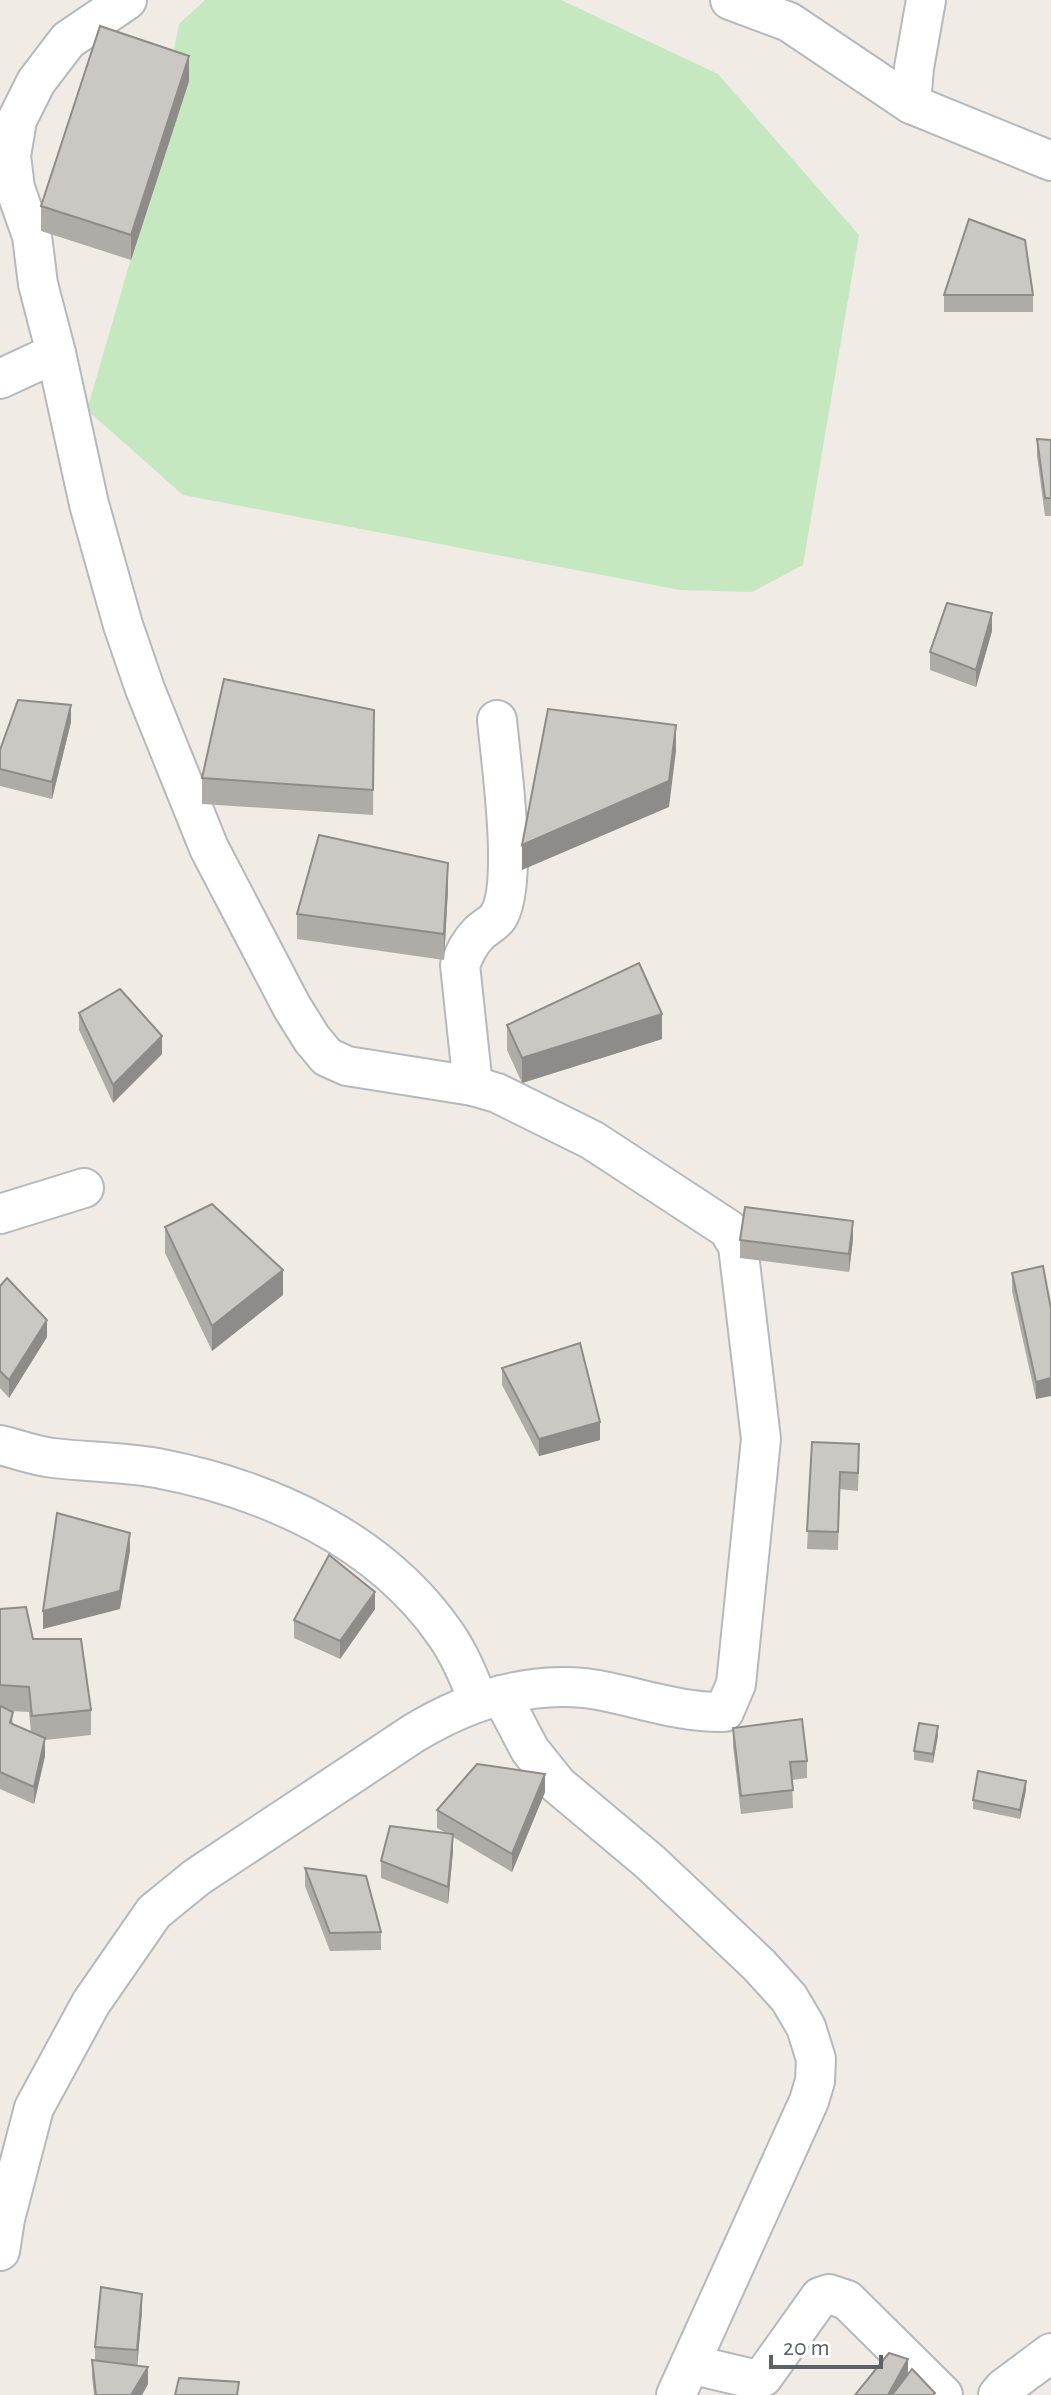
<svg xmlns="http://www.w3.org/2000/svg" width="1051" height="2395" font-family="'Alegreya Sans',sans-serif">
<rect width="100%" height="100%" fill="#f0ece5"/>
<polygon fill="#c5e8c1" points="205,0 561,0 718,74 859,235 803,565 752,592 680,590 183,495 87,410 134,248 179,24"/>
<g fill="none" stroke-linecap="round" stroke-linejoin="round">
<defs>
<g id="street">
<polyline points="730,0 789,22 911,104 1051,161"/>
<polyline points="911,104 914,68 926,0"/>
<polyline points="0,379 56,353"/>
<path d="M 473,1086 L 460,965 C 465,953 469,943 479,933 C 484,928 493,924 498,917 C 519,885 501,763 497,720"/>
<polyline points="0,1214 84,1188"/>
<path d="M 0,1445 C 17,1449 35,1456 53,1458 C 88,1462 123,1462 157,1468 C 267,1489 380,1539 446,1635 C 460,1655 469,1678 478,1700"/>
<polyline points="501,1695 530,1750 558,1785 650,1862 759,1965 789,1998 806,2027 816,2059 815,2081 809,2101 676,2395"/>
<path d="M 0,2251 L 5,2219 L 34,2108 L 91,2003 L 154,1912 L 197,1877 L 414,1733 C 472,1698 540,1677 608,1692 C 646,1700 685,1713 724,1712 L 736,1684 L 761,1439 L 738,1246 L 728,1229 L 592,1140 L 497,1093 L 473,1086 L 347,1066 L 327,1057 L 312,1039 L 292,1007 L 209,848 L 145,689 L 123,625 L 89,504 L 56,353 L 38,284 L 32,236 L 15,188 L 11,156 L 17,120 L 36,82 L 68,40 L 127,0"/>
<polyline points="690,2364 753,2379 763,2377 820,2297 829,2294 847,2300 943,2395"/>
<polyline points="998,2395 1004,2388 1051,2353"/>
</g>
</defs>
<use href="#street" stroke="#b5b9bc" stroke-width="42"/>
<use href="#street" stroke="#fff" stroke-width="38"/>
</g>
<g fill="#afaba7" fill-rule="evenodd">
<polygon points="189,81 131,260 41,231 41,206"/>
<rect x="944" y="295" width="89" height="17"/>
<polygon points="1037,439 1051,440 1051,516 1045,516 1037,456"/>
<polygon points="992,631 976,687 930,670 930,652"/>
<polygon points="374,710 373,815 202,804 202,778"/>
<polygon points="71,722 52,799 0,786 0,750"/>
<polygon points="448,889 444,960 297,939 297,914"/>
<polygon points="79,1013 162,1054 113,1103 79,1030"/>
<polygon points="507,1025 662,1039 522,1083 507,1050"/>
<polygon points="165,1227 283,1295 212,1351 165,1253"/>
<polygon points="853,1239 849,1272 740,1258 740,1240"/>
<polygon points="1043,1266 1036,1399 1012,1291 1012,1273"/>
<polygon points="0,1286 47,1337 9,1398 0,1388"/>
<polygon points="502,1368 600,1440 539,1456 502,1385"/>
<polygon points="812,1442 859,1462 858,1491 840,1489 838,1550 807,1549"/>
<path d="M 0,1609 L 33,1639 L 91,1710 L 91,1735 L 45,1740 L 45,1756 L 34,1804 L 0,1789 ZM 11,1711 L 29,1712 L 31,1732 L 13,1724 Z"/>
<polygon points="375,1609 340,1659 294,1638 294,1620"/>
<polygon points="733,1728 807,1761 807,1778 792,1780 793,1808 741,1814 733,1746"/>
<polygon points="938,1735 933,1763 914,1760 914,1751"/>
<polygon points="1026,1790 1020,1819 973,1809 973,1800"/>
<polygon points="545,1792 512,1872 453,1837 453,1851 448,1904 381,1878 381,1861 446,1833 437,1828 437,1810"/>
<polygon points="305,1868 381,1932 381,1950 330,1951 305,1886"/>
<polygon points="142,2311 137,2365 148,2384 142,2395 94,2395 92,2377 92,2360 95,2360 95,2347"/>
</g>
<g fill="#8e8b88">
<polygon points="189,56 189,81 131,260 131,235"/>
<polygon points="992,613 992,631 976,687 976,670"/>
<polygon points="71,705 71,722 52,799 52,782"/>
<polygon points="676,725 676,751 669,807 522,870 522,845"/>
<polygon points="448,863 448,889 444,960 444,934"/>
<polygon points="662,1014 662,1039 522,1083 522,1058"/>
<polygon points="162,1036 162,1054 113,1103 113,1085"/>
<polygon points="853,1221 853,1239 849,1272 849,1254"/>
<polygon points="283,1270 283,1295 212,1351 212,1326"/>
<polygon points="47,1320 47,1337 9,1398 9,1380"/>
<polygon points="1051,1378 1051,1396 1036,1399 1036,1382"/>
<polygon points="600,1422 600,1440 539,1456 539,1439"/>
<polygon points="130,1533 130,1551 120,1609 43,1629 43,1611"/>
<polygon points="375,1592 375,1609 340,1659 340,1641"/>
<polygon points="938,1726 938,1735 933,1763 933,1754"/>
<polygon points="45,1738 45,1756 34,1804 34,1787"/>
<polygon points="545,1774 545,1792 512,1872 512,1854"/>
<polygon points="1026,1781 1026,1790 1020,1819 1020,1810"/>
<polygon points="453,1834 453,1851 448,1904 448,1887"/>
<polygon points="142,2294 142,2311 137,2368 137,2350"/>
<polygon points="908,2359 908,2377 898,2395 888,2395"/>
<polygon points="148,2367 148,2384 142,2395 131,2395"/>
</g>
<g fill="#cbc7c2" stroke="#8e8b88" stroke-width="2">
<polygon points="100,26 189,56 131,235 41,206"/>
<polygon points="969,219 1025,240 1033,295 944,295"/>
<polygon points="1037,439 1051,440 1051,498 1045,498"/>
<polygon points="947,603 992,613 976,670 930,652"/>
<polygon points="224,679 374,710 373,790 202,778"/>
<polygon points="18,700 71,705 52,782 0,769 0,750"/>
<polygon points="548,709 676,725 669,781 522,845"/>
<polygon points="319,835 448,863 444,934 297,914"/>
<polygon points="639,963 662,1014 522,1058 507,1025"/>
<polygon points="120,989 162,1036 113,1085 79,1013"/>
<polygon points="212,1204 283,1270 212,1326 165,1227"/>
<polygon points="745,1207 853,1221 849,1254 740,1240"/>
<polygon points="1043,1266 1051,1309 1051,1378 1036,1382 1012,1273"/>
<polygon points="7,1278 47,1320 9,1380 0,1371 0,1286"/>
<polygon points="580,1343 600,1422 539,1439 502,1368"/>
<polygon points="812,1442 859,1444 858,1473 840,1472 838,1532 807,1531"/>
<polygon points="57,1513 130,1533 120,1591 43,1611"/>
<polygon points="329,1555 375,1592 340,1641 294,1620"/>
<polygon points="26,1607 33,1639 81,1639 91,1710 32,1716 29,1687 0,1685 0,1609"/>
<polygon points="0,1706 13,1712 10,1723 45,1738 34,1787 0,1772"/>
<polygon points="802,1719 807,1761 790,1762 793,1790 741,1796 733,1728"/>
<polygon points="919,1723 938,1726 933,1754 914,1751"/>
<polygon points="477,1764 545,1774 512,1854 437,1810"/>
<polygon points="978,1771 1026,1781 1020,1810 973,1800"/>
<polygon points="390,1826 453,1834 448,1887 381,1861"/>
<polygon points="305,1868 366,1876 381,1932 330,1933"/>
<polygon points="101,2287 142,2294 137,2350 95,2347"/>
<polygon points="889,2353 908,2359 888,2395 855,2395"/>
<polygon points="92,2360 148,2367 131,2395 96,2395"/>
<polygon points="912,2369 935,2393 933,2395 892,2395"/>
<polygon points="179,2378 239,2382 237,2395 175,2395"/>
</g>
<path d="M771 2355v12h110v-12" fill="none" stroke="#5d6266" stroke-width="4"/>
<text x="783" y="2355" font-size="24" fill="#5d6266" stroke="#ffffff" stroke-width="6" paint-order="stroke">20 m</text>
</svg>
